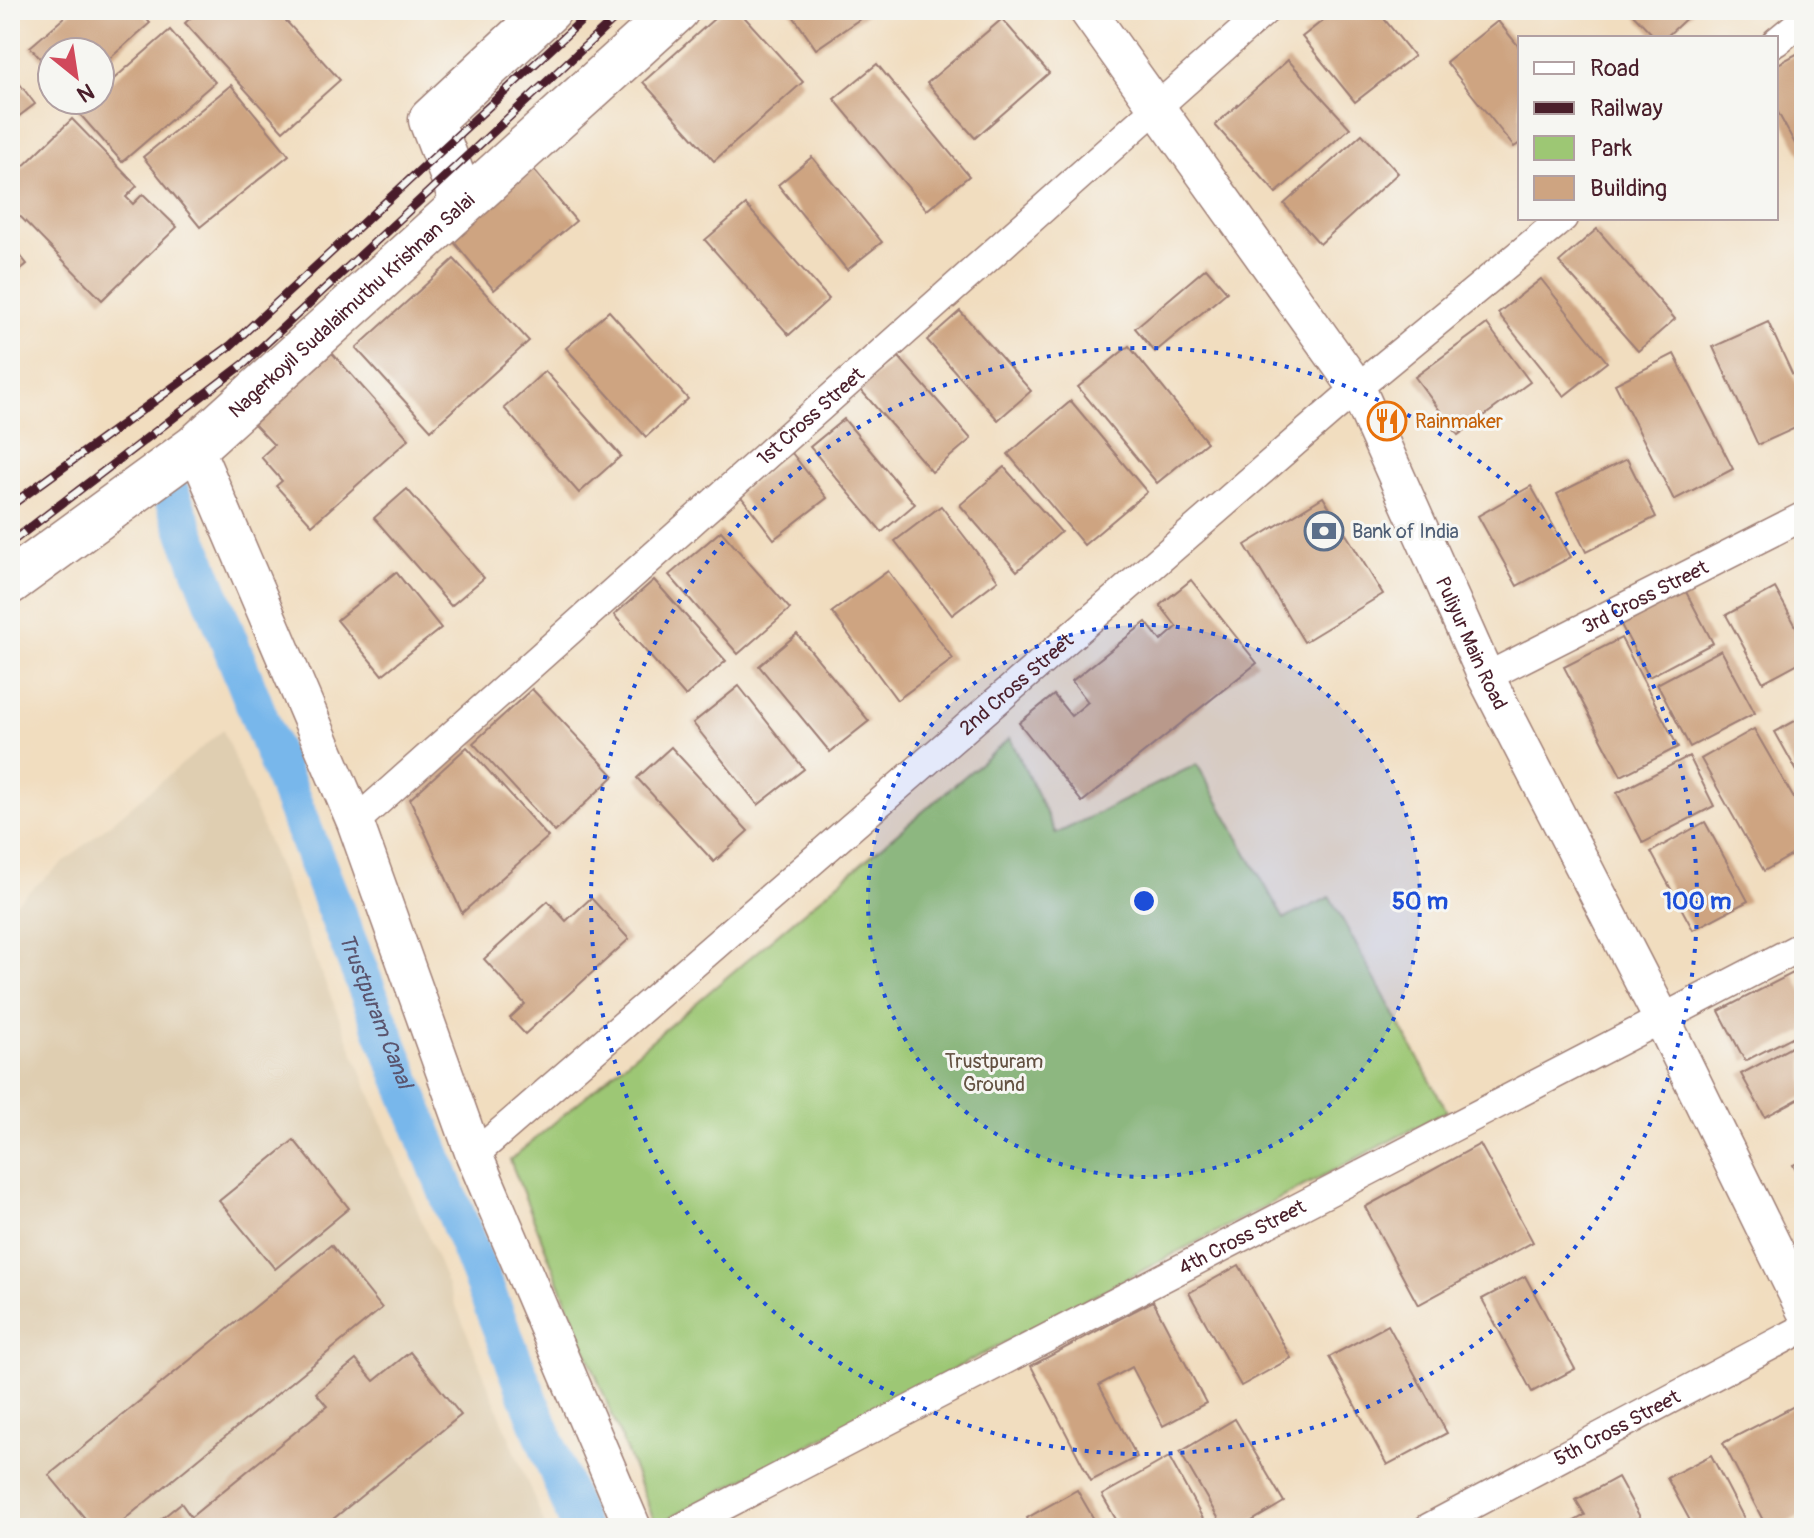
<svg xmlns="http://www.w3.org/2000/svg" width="1814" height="1538" font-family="Pangolin,sans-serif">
<rect width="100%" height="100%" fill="#f6f6f2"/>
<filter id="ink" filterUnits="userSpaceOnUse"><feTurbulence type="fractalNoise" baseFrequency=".0125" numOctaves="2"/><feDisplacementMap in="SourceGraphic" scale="16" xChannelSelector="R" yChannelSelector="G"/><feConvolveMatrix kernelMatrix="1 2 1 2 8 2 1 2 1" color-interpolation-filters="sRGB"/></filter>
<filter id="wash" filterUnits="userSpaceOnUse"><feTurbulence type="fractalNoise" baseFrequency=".006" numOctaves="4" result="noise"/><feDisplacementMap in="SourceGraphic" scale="32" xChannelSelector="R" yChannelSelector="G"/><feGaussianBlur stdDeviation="1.8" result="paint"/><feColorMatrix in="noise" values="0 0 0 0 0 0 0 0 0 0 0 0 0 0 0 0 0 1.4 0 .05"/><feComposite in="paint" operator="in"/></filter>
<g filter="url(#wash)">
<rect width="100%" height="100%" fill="#f1ddbf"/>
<polygon fill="#dfceb1" points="223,730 546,1528 10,1528 10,907"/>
<polygon fill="#9dc774" stroke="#747350" stroke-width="2" points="1010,738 1056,834 1197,764 1284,919 1330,897 1447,1111 656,1525 510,1160"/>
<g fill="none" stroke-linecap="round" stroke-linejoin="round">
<path stroke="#78b7eb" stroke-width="38" id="s1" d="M 171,494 L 580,1528"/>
</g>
<g id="blocks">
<g fill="#cea481">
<polygon points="73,10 139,10 150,23 100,67 100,52 52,52 52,72 30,47"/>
<polygon points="199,10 276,10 340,80 283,131 185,23"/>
<polygon points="724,10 738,10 803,82 714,161 643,82"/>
<polygon points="789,10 873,10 816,49"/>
<polygon points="1336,10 1377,10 1414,56 1355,102 1302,37"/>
<polygon points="1629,10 1691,10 1693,12 1665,38 1656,38"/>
<polygon points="1002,19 1049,73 975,138 927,83"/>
<polygon points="1498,21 1520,48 1520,143 1514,147 1446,62"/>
<polygon points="170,30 215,82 122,162 77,111 89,100 100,100 100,91"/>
<polygon points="1804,50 1804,160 1776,109 1776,65"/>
<polygon points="1288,60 1350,128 1276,193 1215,125"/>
<polygon points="877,64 969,176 927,210 834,99"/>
<polygon points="10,71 35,104 10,123"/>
<polygon points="231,85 289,155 200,227 143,157"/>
<polygon points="72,119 137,186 126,197 133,204 143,194 177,227 102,300 10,206 10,179"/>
<polygon points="1362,134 1398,173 1320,244 1284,204"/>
<polygon points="812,157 882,242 847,270 778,185"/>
<polygon points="531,167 576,221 494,290 449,236"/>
<polygon points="746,205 829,299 789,335 705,240"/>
<polygon points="1597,229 1675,319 1638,351 1559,262"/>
<polygon points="10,243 27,264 10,278"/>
<polygon points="454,259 529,341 431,430 356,348"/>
<polygon points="1206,268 1227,292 1155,352 1135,328"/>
<polygon points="1541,279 1607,362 1564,396 1498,313"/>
<polygon points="609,311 688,399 646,437 566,348"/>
<polygon points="960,311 1031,391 998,420 927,340"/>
<polygon points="1768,322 1804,399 1804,424 1758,445 1713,347"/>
<polygon points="1487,324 1530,382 1458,435 1415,377"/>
<polygon points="1129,346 1207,442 1157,483 1078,387"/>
<polygon points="332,353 409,439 312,525 276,486 282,481 261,457 274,445 254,424"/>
<polygon points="1674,354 1733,469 1674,500 1615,384"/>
<polygon points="899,357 971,439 932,472 860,389"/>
<polygon points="545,371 621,456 579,493 504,408"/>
<polygon points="1071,401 1147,492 1084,545 1008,454"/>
<polygon points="844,419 915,504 882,532 810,447"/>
<polygon points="792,453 827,498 774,539 739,494"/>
<polygon points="1627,459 1656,517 1586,552 1557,494"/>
<polygon points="1004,467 1061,532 1017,571 960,505"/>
<polygon points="1531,486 1571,557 1517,586 1478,516"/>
<polygon points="407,489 484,578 451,606 374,518"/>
<polygon points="1323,497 1383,594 1304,642 1245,545"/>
<polygon points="941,506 998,580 952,615 895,541"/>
<polygon points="721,531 790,609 738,654 669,575"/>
<polygon points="888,571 953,659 897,700 832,612"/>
<polygon points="396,572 441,628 382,675 337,620"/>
<polygon points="654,580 726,661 685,696 614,615"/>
<polygon points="1191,580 1257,663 1082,802 1019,723 1054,695 1071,716 1088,702 1072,681 1146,622 1161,641 1177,627 1160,605"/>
<polygon points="1775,588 1804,641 1804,660 1763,682 1726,615"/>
<polygon points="1685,590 1713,643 1649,677 1621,625"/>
<polygon points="797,634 869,721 830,752 759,666"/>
<polygon points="1621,638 1678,747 1621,776 1564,667"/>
<polygon points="1721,650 1755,713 1690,747 1657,684"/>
<polygon points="739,686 804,769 758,805 693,723"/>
<polygon points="532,689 614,776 555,832 473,743"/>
<polygon points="1804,716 1804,784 1775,732"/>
<polygon points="1754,729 1804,816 1804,848 1764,871 1701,759"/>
<polygon points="467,747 548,837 462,913 410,799"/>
<polygon points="671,747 748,831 714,862 637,778"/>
<polygon points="1689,756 1714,806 1643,843 1617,793"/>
<polygon points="1705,822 1748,901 1693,930 1651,852"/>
<polygon points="591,898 629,939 525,1034 510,1018 525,1004 484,959 548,901 566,921"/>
<polygon points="1793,973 1804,994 1804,1031 1745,1061 1719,1011"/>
<polygon points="1797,1044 1804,1056 1804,1096 1765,1117 1741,1074"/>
<polygon points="294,1140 349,1208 275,1269 219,1201"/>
<polygon points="1480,1144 1533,1242 1418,1305 1365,1207"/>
<polygon points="1804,1160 1804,1186 1793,1165"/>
<polygon points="331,1245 382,1308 114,1528 93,1528 49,1475"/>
<polygon points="1239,1265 1291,1358 1241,1386 1189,1293"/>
<polygon points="1525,1276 1575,1369 1532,1392 1482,1299"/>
<polygon points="1153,1301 1206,1403 1163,1426 1132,1367 1099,1385 1137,1457 1091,1481 1031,1366"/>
<polygon points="1388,1325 1447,1433 1387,1465 1329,1357"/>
<polygon points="410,1352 461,1415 322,1528 150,1528 181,1503 191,1517 327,1406 316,1393 356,1360 374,1381"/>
<polygon points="1804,1401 1804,1514 1777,1528 1767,1528 1723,1443"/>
<polygon points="1235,1419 1284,1502 1240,1528 1224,1528 1180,1452"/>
<polygon points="1711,1455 1749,1528 1694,1528 1667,1478"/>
<polygon points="1169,1457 1207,1526 1121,1528 1102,1495"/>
<polygon points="1618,1477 1640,1517 1618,1528 1562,1528 1585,1515 1576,1500"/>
<polygon points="1077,1490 1099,1528 1032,1528 1027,1518"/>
</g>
</g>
</g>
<g filter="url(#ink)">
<use href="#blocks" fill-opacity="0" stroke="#9e7e75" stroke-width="2"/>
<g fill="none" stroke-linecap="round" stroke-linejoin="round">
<defs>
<g id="minor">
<polyline points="1776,42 1804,19"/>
<path id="s2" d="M 1486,677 L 1804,516"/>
<path id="s3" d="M 355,822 L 1266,10"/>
<path id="s4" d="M 474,1155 L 1357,388 L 1563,218"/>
<path id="s5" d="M 681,1528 L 1804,945"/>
<path id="s6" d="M 1428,1528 L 1804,1328"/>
</g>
<g id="tertiary">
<path id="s7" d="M 1087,10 L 1357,388 L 1486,677 L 1662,1019 L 1804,1309"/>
<polyline points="195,447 355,822 474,1155 633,1528"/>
</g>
<g id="primary">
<polyline points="463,203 431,120 549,10"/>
<path id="s8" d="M 10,582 L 195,447 L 677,10"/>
</g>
</defs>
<use href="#minor" stroke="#9e7e75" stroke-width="31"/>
<use href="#tertiary" stroke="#9e7e75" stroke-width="39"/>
<use href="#primary" stroke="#9e7e75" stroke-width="47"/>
<use href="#minor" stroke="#fff" stroke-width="28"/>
<use href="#tertiary" stroke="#fff" stroke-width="36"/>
<use href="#primary" stroke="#fff" stroke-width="44"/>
<defs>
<g id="rail">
<polyline points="10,506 230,346 593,10"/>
<polyline points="10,543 245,363 624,10"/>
</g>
</defs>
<use href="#rail" stroke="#4a1f2b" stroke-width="9"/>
<use href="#rail" stroke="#f6f6f2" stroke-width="6" stroke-dasharray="18" stroke-linecap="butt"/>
</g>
</g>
<circle cx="1144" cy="901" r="276" fill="#1d4ed8" fill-opacity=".12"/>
<g fill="none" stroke="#1d4ed8" stroke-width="4" stroke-dasharray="4 8">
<circle cx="1144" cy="901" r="276"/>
<circle cx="1144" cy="901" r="553"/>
</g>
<defs>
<symbol id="restaurant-ring" viewBox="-11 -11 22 22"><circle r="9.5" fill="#f6f6f2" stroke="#e8710a" stroke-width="1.5"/><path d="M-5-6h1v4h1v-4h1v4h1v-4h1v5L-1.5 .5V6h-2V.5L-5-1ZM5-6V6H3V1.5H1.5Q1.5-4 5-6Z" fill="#e8710a"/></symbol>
<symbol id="bank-ring" viewBox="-11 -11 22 22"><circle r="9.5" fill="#f6f6f2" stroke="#5c6f8a" stroke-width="1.5"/><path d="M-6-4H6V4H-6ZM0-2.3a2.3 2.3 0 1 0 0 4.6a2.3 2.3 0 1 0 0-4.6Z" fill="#5c6f8a"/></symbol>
</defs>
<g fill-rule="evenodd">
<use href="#restaurant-ring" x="1365" y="399" width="44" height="44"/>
<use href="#bank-ring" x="1302" y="509" width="44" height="44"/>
</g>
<g text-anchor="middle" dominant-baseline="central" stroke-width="6" stroke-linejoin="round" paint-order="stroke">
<g font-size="20" fill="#4a1f2b" stroke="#f6f6f2">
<text stroke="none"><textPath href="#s8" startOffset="440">Nagerkoyil Sudalaimuthu Krishnan Salai</textPath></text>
<text stroke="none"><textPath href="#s3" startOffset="610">1st Cross Street</textPath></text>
<text stroke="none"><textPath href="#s2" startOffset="178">3rd Cross Street</textPath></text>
<text stroke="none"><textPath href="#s7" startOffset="744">Puliyur Main Road</textPath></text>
<text stroke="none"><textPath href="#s4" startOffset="718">2nd Cross Street</textPath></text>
<text stroke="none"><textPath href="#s5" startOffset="632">4th Cross Street</textPath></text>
<text stroke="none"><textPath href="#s6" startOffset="214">5th Cross Street</textPath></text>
</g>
<g font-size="20" fill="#c56008" stroke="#f6f6f2" text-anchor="start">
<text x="1415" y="421">Rainmaker</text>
</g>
<g font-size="20" fill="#4e5e75" stroke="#f6f6f2" text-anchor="start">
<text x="1352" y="531">Bank of India</text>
</g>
<g font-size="20" fill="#635141" stroke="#f6f6f2">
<text x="994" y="1061">Trustpuram<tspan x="994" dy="23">Ground</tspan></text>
</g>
<g font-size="22" font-style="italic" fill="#5a546e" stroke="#f6f6f2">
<text stroke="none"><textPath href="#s1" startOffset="556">Trustpuram Canal</textPath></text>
</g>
</g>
<circle cx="1144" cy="901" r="12" fill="#1d4ed8" stroke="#f6f6f2" stroke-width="4"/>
<g font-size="24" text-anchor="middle" font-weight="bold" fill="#1d4ed8" stroke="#f6f6f2" stroke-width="6" stroke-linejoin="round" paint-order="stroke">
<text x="1420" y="909">50 m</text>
<text x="1697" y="909">100 m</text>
</g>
<rect width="1814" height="1538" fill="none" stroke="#f6f6f2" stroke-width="40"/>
<rect x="1518" y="36" width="260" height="184" fill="#f6f6f2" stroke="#b1a0a2" stroke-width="2"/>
<rect x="1534" y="62" width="40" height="12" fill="#ffffff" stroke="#b1a0a2" stroke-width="2"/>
<text x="1590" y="76" font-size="24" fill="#4a1f2b">Road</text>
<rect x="1534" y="102" width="40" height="12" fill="#4a1f2b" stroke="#b1a0a2" stroke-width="2"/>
<text x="1590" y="116" font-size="24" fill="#4a1f2b">Railway</text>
<rect x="1534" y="136" width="40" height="24" fill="#9dc774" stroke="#b1a0a2" stroke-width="2"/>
<text x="1590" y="156" font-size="24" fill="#4a1f2b">Park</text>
<rect x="1534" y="176" width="40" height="24" fill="#cea481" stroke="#b1a0a2" stroke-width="2"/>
<text x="1590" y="196" font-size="24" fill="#4a1f2b">Building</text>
<g transform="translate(76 76) rotate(150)"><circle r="38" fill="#f6f6f2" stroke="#b1a0a2" stroke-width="2"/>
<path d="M0-6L14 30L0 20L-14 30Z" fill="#d1495b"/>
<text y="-12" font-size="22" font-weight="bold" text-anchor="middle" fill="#4a1f2b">N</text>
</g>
</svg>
